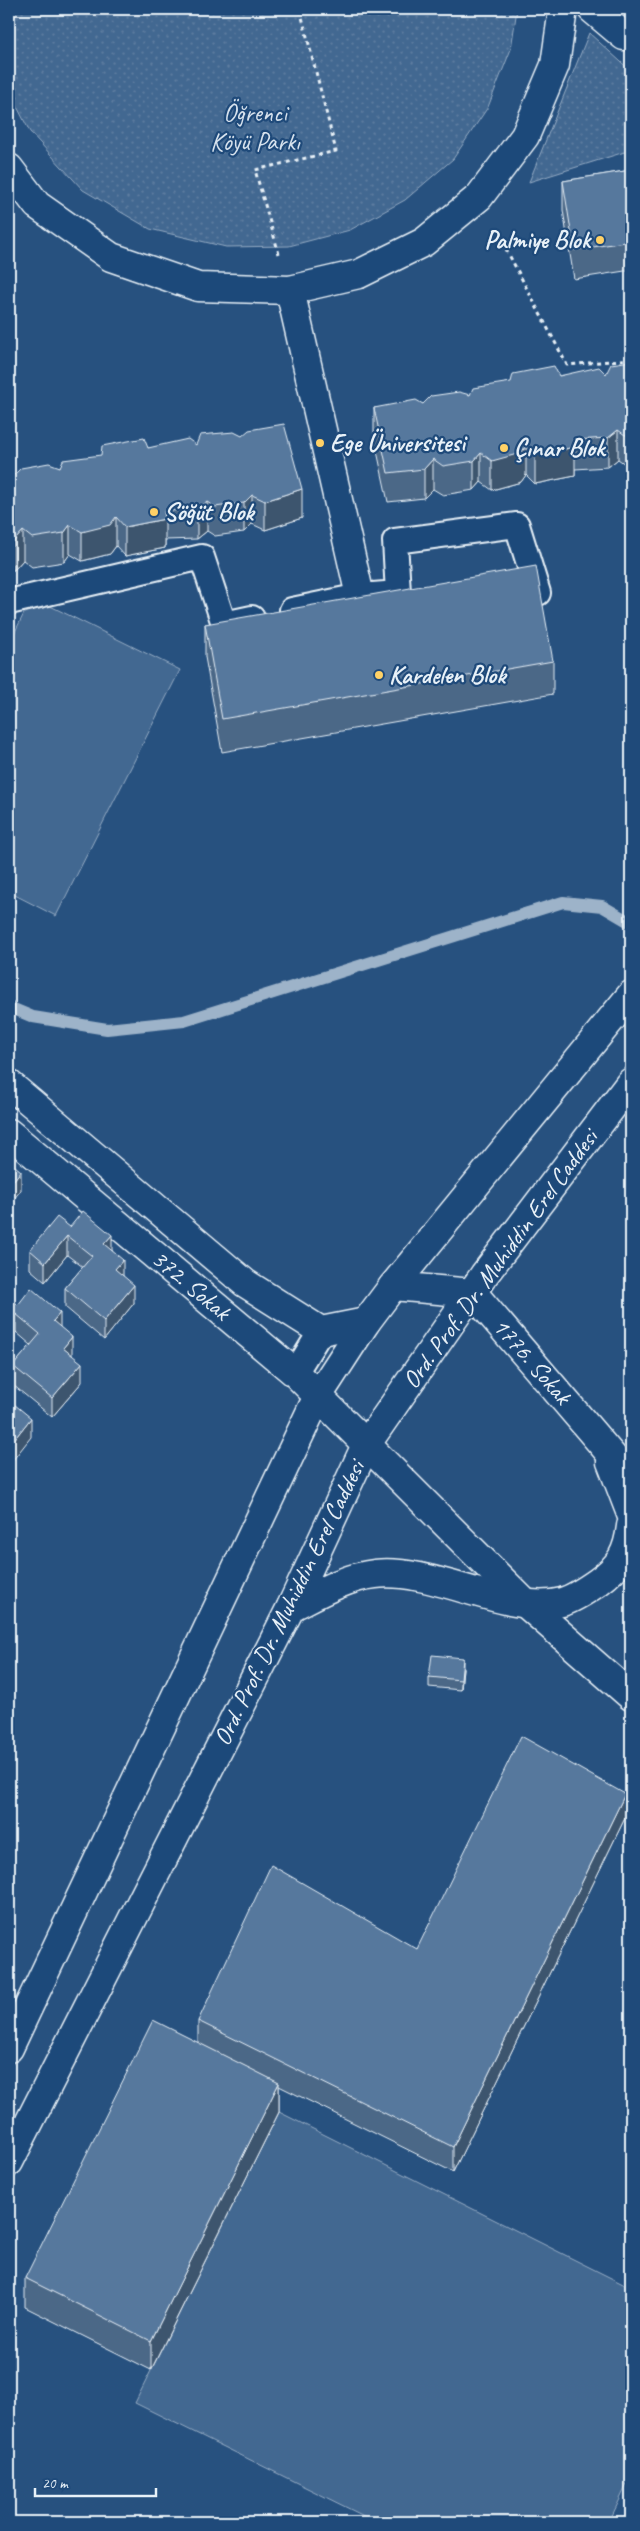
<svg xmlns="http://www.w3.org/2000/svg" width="640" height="2531" font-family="Caveat,sans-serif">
<defs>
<pattern id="green-dots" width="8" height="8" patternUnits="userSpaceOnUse" patternTransform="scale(1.25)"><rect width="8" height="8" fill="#436891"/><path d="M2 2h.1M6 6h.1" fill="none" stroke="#5e7ea1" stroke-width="1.8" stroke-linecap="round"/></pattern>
</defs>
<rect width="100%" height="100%" fill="#27517f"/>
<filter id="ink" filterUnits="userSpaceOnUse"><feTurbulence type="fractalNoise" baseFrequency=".02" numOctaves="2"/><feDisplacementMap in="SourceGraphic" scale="10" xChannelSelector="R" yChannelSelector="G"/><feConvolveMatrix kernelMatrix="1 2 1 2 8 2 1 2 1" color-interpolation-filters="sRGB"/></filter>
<g filter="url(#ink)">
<g fill="url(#green-dots)" stroke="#96acc4">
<polygon points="9,9 517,9 511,49 488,107 453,159 405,200 350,230 289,246 226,247 150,229 83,190 30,132 9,91"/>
<polygon points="589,33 631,71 631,150 529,182"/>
</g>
<g fill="#436891" stroke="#96acc4">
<polygon points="32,597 180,670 56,916 9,892 9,644"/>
<polygon points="279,2112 631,2288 631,2476 609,2522 376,2522 135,2403"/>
</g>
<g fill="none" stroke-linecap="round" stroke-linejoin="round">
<polyline stroke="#9db3c9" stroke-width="12" points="9,1007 33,1017 107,1029 184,1021 563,902 602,906 631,923"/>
<defs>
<g id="pedestrian">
<polyline points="9,602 202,557 224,624 252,618"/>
<polyline points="292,610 360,596 398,593 395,541 517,525 538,593"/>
<polyline points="295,1373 321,1331"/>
</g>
<g id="minor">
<polyline points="592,9 624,36"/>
<polyline points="9,168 37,205 111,257 198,287 290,290 359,274 424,242 479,197 525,136 555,65 563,9"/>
<polyline points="290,290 360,596"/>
</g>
<g id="tertiary">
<polyline points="393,1286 473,1293 631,1478"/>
<polyline points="318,1396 526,1604 631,1696"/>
<polyline points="611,1462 631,1514"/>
<path d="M 291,1607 C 317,1594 346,1577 375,1574 C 434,1567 509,1616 562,1602 C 573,1599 588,1589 598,1582 C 620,1566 628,1553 631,1526"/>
</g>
<g id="secondary">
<polyline points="9,1084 245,1283 321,1331 366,1322"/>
<polyline points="9,1133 295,1373 318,1396"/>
<polyline points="9,2048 318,1396 366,1322 393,1286 631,995"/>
<polyline points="9,2162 291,1607 366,1445 484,1275 631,1082"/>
</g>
</defs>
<use href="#pedestrian" stroke="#e8f1f8" stroke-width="28"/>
<use href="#minor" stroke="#e8f1f8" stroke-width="31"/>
<use href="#tertiary" stroke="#e8f1f8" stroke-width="31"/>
<use href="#secondary" stroke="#e8f1f8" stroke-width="31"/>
<g stroke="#e8f1f8" stroke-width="3" stroke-dasharray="4 4" stroke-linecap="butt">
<polyline points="495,228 567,365 631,359"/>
<polyline points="279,254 255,170 336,151 300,9"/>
</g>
<use href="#pedestrian" stroke="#1f4a7a" stroke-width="24"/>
<use href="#minor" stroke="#1f4a7a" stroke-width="28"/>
<use href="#tertiary" stroke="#1f4a7a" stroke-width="28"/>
<use href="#secondary" stroke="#1f4a7a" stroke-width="28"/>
</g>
<g fill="#4b6787" stroke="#e8f1f8">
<polygon points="631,170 631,270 574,279 563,210 563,181"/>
<polygon points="631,361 631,463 625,464 618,459 608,467 575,469 575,476 535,484 526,475 521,482 492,490 481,482 474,490 443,495 433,489 424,498 388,502 374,437 374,408 423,404 470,395 559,376 606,374"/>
<polygon points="196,445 302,518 265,530 252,524 244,532 215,536 207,531 197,539 165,540 165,548 125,556 116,546 110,554 82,561 70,554 64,562 32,567 23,560 14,570 9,571 9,473 13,476 60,467 148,448"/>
<polygon points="205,624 553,661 553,694 222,752 205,657"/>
<polygon points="70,1227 112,1250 123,1276 134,1303 104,1340 65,1307 65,1288 83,1267 67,1255 45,1282 30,1269 30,1250"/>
<polygon points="9,1298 18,1305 60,1327 72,1355 82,1382 52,1417 13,1385 13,1366 31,1345 16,1332 9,1341"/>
<polygon points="463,1668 461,1690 429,1687 429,1677"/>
<polygon points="625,1818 453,2172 279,2086 279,2112 151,2370 25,2307 25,2278 198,2042 198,2021 417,1949"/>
</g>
<g fill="#3d546e" stroke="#e8f1f8">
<polygon points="618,430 618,459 608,467 608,438"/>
<polygon points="526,446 526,475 521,482 492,490 492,461"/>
<polygon points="575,447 575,476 535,484 535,455"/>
<polygon points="481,453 481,482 474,490 474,461"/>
<polygon points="433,459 433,489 424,498 424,469"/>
<polygon points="302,489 302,518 265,530 265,501"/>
<polygon points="252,495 252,524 244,532 244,503"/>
<polygon points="207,502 207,531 197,539 197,510"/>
<polygon points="116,517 116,546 110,554 82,561 82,532"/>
<polygon points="165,519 165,548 125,556 125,527"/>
<polygon points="70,525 70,554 64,562 64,533"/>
<polygon points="23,531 23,560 14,570 14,541"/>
<polygon points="21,1171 21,1190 9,1205 9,1186"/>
<polygon points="112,1235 112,1254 104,1244"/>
<polygon points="67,1236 67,1255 45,1282 45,1263"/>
<polygon points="123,1260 123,1278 115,1269"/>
<polygon points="134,1285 134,1303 104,1340 104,1321"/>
<polygon points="60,1313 60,1331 53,1321"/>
<polygon points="16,1314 16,1332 9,1341 9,1322"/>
<polygon points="72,1337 72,1356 63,1348"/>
<polygon points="82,1363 82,1382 52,1417 52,1398"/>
<polygon points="31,1418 31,1437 9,1465 9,1446"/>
<polygon points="463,1658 463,1668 461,1690 461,1680"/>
<polygon points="625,1794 625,1818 453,2172 453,2147"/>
<polygon points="279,2083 279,2112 151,2370 151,2341"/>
</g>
<g fill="#57789d" stroke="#e8f1f8">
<polygon points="631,170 631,241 574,250 563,181"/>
<polygon points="631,361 631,434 625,435 618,430 608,438 575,440 575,447 535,455 526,446 521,453 492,461 481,453 474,461 443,466 433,459 424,469 388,473 374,408 416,400 423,404 431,396 459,392 470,395 473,388 511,382 513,374 554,366 559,376 599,367 606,374 611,364"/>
<polygon points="284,424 302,489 265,501 252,495 244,503 215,507 207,502 197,510 164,511 165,519 125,527 116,517 110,525 82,532 70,525 64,533 32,538 23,531 14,541 9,541 9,473 13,476 21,468 49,463 60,467 63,460 101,455 102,446 144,438 148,448 188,439 196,445 200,435 234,432 242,436 249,430"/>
<polygon points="536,566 553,661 222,719 205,624"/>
<polygon points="9,1161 21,1171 9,1186"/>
<polygon points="83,1211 112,1235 104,1244 123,1260 115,1269 134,1285 104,1321 65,1288 92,1256 67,1236 45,1263 30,1250 57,1217 70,1227"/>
<polygon points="31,1288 60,1313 53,1321 72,1337 63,1348 82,1363 52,1398 13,1366 40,1334 16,1314 9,1322 9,1298 18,1305"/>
<polygon points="9,1400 31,1418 9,1446"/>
<polygon points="432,1655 463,1658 461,1680 429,1677"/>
<polygon points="521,1736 625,1794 453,2147 198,2021 271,1865 417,1949"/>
<polygon points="153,2020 279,2083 151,2341 25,2278"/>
</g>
</g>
<g fill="#ffd166" stroke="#1f4a7a" stroke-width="2">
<circle cx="600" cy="240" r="5"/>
<circle cx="320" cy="443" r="5"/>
<circle cx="504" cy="448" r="5"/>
<circle cx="154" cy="512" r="5"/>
<circle cx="379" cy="675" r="5"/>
</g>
<g text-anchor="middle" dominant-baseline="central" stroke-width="4.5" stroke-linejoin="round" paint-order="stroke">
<g font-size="25" fill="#d8e3ee" stroke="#1f4a7a">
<text x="255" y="113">Öğrenci<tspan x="255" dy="29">Köyü Parkı</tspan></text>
</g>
<g font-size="25" font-weight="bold" fill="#e8f1f8" stroke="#1f4a7a" text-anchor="start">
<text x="590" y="240" text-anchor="end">Palmiye Blok</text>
<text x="330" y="443">Ege Üniversitesi</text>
<text x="514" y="448">Çınar Blok</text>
<text x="164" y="512">Söğüt Blok</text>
<text x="389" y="675">Kardelen Blok</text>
</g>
<g font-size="25" fill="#e8f1f8" stroke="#1f4a7a">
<text transform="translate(500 1259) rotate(-54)">Ord. Prof. Dr. Muhiddin Erel Caddesi</text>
<text transform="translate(191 1285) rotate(40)">372. Sokak</text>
<text transform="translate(532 1361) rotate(49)">1776. Sokak</text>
<text transform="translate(289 1603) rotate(-64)">Ord. Prof. Dr. Muhiddin Erel Caddesi</text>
</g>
</g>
<rect width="640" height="2531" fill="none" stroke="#1f4a7a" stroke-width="30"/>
<rect x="15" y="15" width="610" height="2501" fill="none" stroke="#e8f1f8" stroke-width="2" filter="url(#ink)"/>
<path d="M35 2488v8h121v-8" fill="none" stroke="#e8f1f8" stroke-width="2.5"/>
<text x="42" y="2488" font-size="15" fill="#e8f1f8" stroke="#1f4a7a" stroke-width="4" paint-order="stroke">20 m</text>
</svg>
